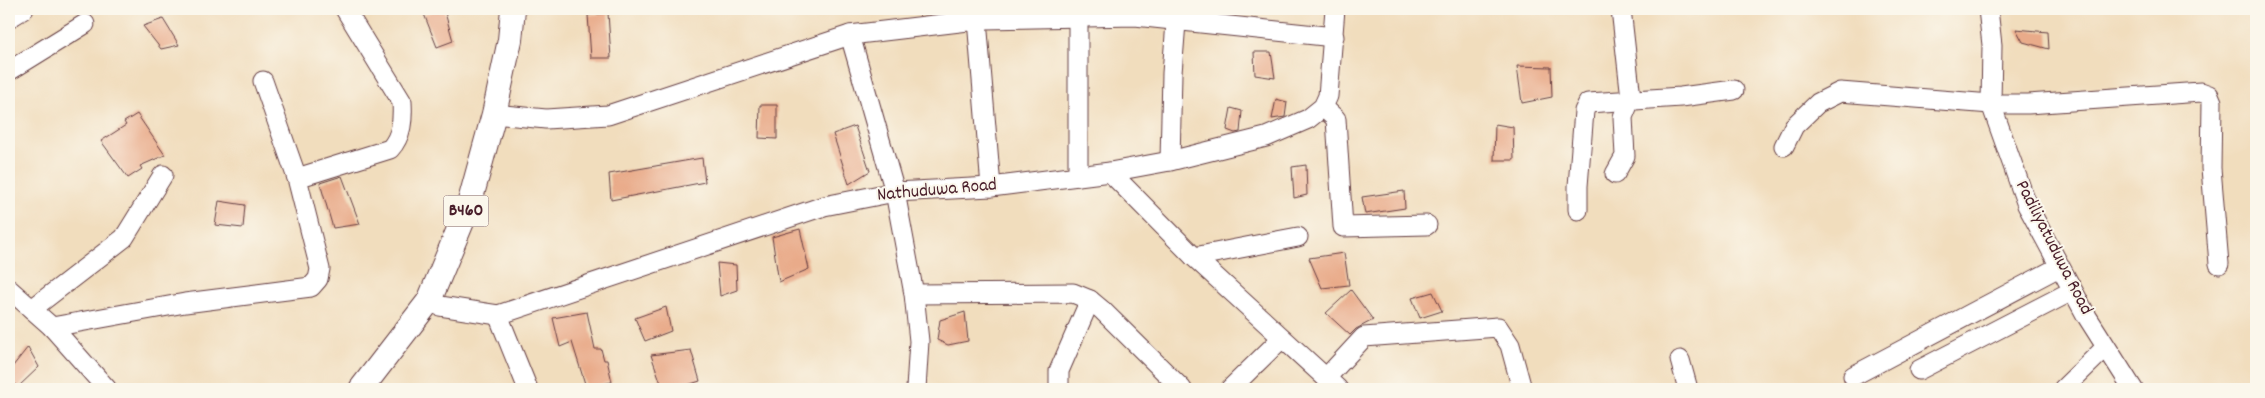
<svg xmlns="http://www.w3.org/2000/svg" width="2265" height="398" font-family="Dekko,sans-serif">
<rect width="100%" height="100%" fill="#fbf7ec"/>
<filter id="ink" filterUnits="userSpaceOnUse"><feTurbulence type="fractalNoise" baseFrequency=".02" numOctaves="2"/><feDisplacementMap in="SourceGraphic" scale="10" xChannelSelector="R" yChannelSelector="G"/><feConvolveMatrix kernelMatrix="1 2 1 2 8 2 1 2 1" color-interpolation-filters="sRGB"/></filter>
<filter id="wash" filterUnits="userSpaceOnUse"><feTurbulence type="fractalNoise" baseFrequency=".0096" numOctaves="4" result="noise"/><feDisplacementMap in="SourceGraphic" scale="20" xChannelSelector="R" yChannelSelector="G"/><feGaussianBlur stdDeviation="1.12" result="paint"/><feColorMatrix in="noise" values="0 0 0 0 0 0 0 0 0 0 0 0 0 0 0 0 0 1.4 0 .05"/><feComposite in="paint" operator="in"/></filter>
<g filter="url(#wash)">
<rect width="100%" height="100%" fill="#f1ddbd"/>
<g id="blocks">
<g fill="#e9ab8a">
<polygon points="444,9 453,41 437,47 424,14"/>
<polygon points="608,13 611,58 591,58 588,15"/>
<polygon points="163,19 179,45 161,49 143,26"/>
<polygon points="2016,29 2048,32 2049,49 2023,42"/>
<polygon points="1254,52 1271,52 1275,78 1255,75"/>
<polygon points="1517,66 1551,67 1552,97 1522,103"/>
<polygon points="1276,99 1287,102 1285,117 1272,119"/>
<polygon points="760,105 777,105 777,139 759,138"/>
<polygon points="1231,108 1242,111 1240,132 1235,133 1227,130"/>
<polygon points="137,114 165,155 140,166 142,169 128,178 101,141 126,125 124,122"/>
<polygon points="1495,124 1513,127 1514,160 1494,160"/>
<polygon points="855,126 870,171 849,184 833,134"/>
<polygon points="702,158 705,182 611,200 609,174"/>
<polygon points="1306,165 1307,195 1294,198 1292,167"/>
<polygon points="342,176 360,224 333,228 320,183"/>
<polygon points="1404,191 1405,208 1365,214 1362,197"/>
<polygon points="219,201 245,205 243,228 215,225"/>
<polygon points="800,229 809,269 779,282 772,237"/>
<polygon points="1344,253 1349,285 1322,288 1309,258"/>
<polygon points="717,263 736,265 737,290 720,296"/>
<polygon points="1351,290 1373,320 1356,329 1350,335 1326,313"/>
<polygon points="1433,292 1442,311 1420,318 1412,298"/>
<polygon points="666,307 671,331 645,341 635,318"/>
<polygon points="587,312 595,349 601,349 604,360 607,360 612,382 586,387 572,342 560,347 553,318"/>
<polygon points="965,312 968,341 948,345 937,340 940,320"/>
<polygon points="28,347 39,367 18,387 9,379 9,371"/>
<polygon points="691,350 700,381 675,389 663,389 651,355"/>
</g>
</g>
</g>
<g filter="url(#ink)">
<use href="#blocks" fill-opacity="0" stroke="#633c41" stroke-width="1"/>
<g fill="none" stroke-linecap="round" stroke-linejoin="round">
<defs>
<g id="minor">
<polyline points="1988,9 1992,45 1991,104 2027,205 2086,315 2133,389"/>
<polyline points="9,18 24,9"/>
<polyline points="977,20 991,187"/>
<polyline points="850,35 895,192 914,294 919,341 916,389"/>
<polyline points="9,71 85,24"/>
<polyline points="263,81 297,178"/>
<polyline points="1323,107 1336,119 1343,227 1427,225"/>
<polyline points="494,114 546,119 608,115 850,35 985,19 1135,16 1334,37"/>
<polyline points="1784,146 1794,126 1818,103 1840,92 1991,104 2028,104 2201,92 2209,95 2212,102 2211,168 2219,264"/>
<polyline points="1170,161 1172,73 1177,10"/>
<polyline points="1110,172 1194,257 1338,389"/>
<polyline points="1615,174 1625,156 1623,117 1631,98 1621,9"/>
<polyline points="1078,176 1078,17"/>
<polyline points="1578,210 1578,186 1584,111 1588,103 1681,97 1734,90"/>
<polyline points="1194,257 1298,237"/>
<polyline points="9,289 52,327 107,389"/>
<polyline points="914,294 1073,293 1090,300 1102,310 1182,389"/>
<polyline points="429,301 440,306 498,315 824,206 895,192 991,187 1110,172 1170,161 1266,137 1308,119 1323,107 1328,96 1335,9"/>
<polyline points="32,309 124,238 163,175"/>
<polyline points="498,315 528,389"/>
<path d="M 52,327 L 185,303 L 311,287 L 318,279 L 320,269 L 297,178 L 390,149 C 402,136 403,119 402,102 L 345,9"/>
<polyline points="1680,360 1688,389"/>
<polyline points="1919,370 2072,291"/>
<polyline points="1853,376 2059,267"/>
<polyline points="1326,378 1364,337 1498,327 1510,345 1522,389"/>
<polyline points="1059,389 1059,371 1090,300"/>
<polyline points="1230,389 1282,338"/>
<polyline points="2063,389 2105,348"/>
</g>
<polyline id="major" points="361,389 429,301 469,205 494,114 510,40 513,9"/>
</defs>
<use href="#minor" stroke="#633c41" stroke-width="21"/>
<use href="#major" stroke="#633c41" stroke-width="26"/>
<use href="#minor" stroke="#fff" stroke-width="19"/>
<use href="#major" stroke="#fff" stroke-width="24"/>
</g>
</g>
<g text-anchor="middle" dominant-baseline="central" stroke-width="4" stroke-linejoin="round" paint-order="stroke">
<rect fill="#fbf7ec" stroke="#7f6065" stroke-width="1" x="443.5" y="195.5" width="45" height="31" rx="4"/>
<g font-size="18" font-weight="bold" fill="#4a1f2b">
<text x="466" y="211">B460</text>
</g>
<g font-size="19" fill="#4a1f2b" stroke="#fbf7ec">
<text transform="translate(937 191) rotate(-5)">Nathuduwa Road</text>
<text transform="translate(2053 248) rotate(63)">Padiliyatuduwa Road</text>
</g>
</g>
<rect width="2265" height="398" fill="none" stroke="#fbf7ec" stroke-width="30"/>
</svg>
